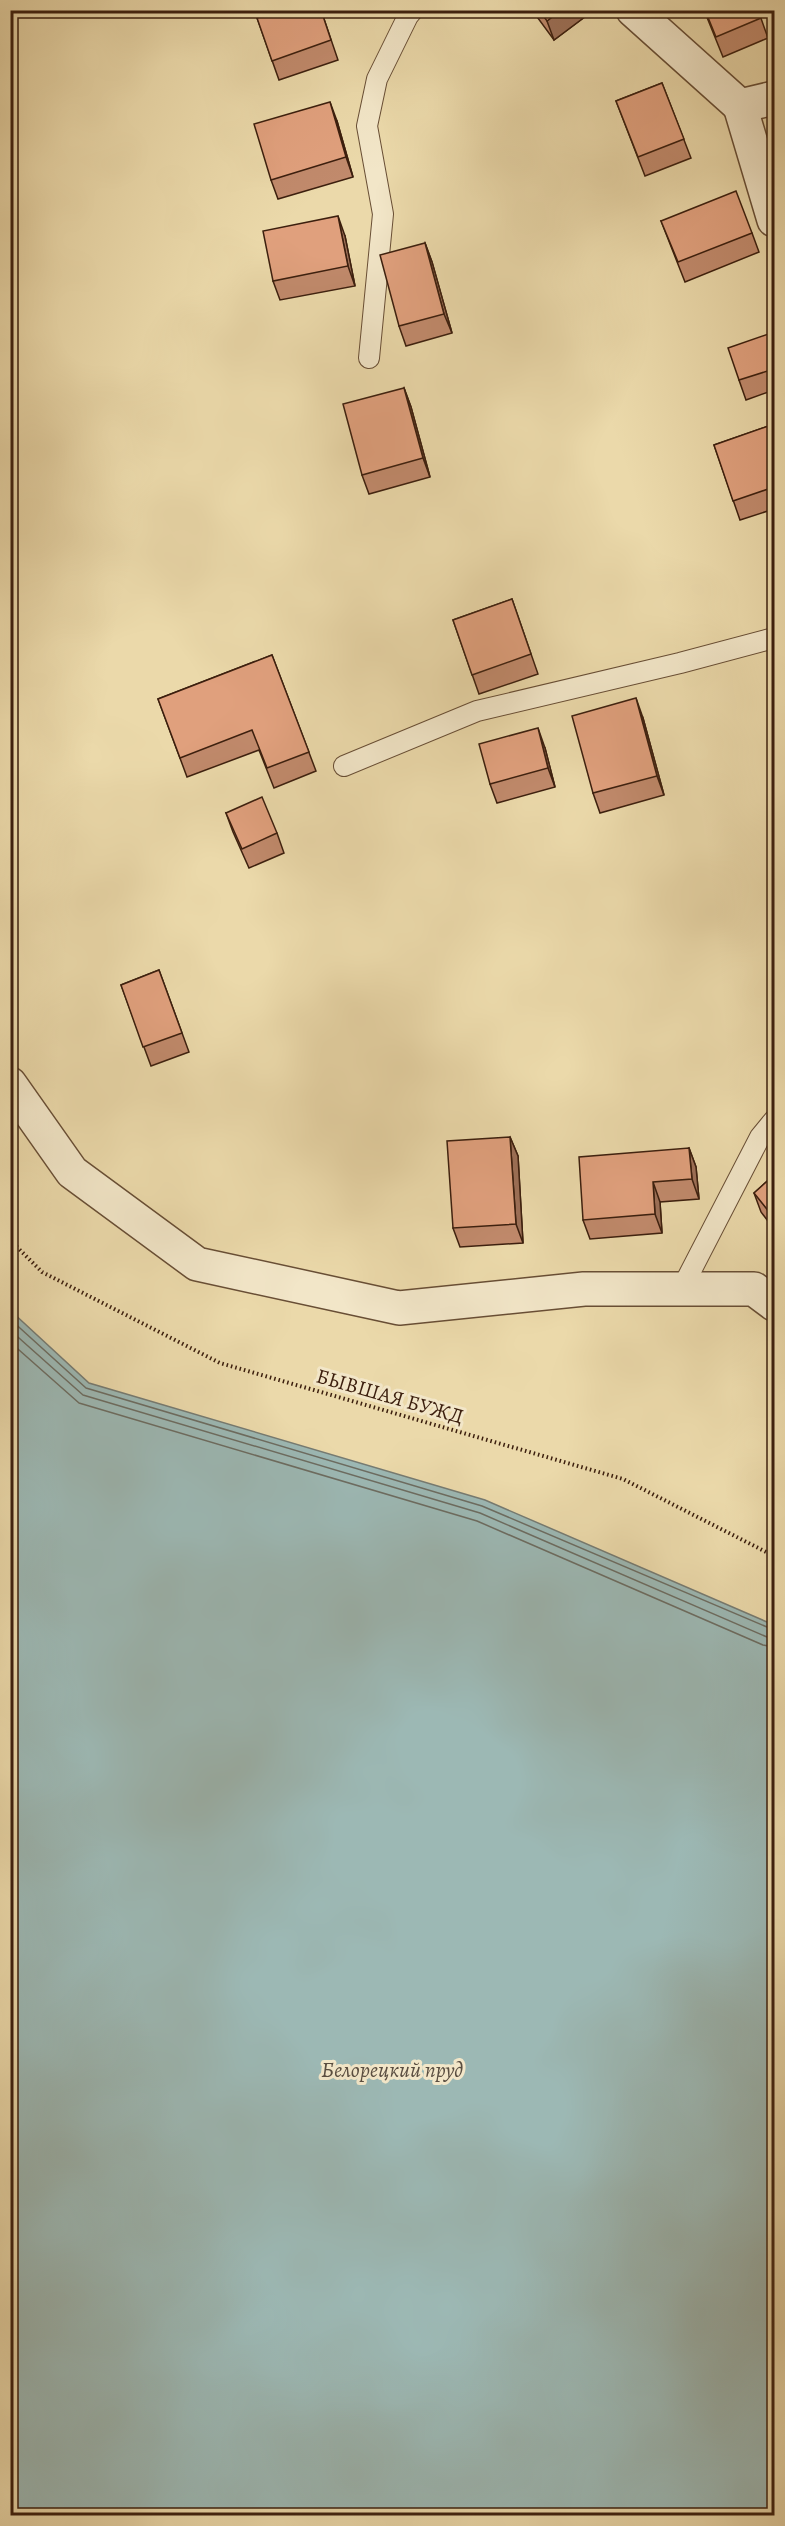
<svg xmlns="http://www.w3.org/2000/svg" width="785" height="2526" font-family="Alegreya,serif">
<rect width="100%" height="100%" fill="#ebd9aa"/>
<filter id="stains"><feTurbulence type="fractalNoise" baseFrequency=".00333" numOctaves="4"/><feColorMatrix values="0 0 0 0 .2 0 0 0 0 .09 0 0 0 0 .02 0 0 0 .5 -.17"/></filter>
<radialGradient id="worn" r=".72"><stop offset=".6" stop-color="#630" stop-opacity="0"/><stop offset="1" stop-color="#630" stop-opacity=".3"/></radialGradient>
<polygon fill="#9cb8b4" stroke="#767b72" stroke-width="1.5" points="11,1311 89,1383 485,1500 774,1625 774,2515 11,2515"/>
<g fill="none" stroke-linecap="round" stroke-linejoin="round">
<g stroke="#6c6c61" stroke-width="1.5">
<polyline points="10,1319 86,1388 482,1506 774,1630"/>
<polyline points="10,1330 83,1395 480,1513 767,1637 774,1638"/>
<polyline points="10,1342 79,1403 477,1521 763,1645 774,1647"/>
</g>
<defs>
<g id="service">
<polyline points="369,358 383,214 367,126 377,79 408,16 413,10"/>
<polyline points="344,766 477,711 680,663 774,638"/>
<polyline points="681,1290 760,1137 774,1120"/>
</g>
<g id="minor">
<polyline points="633,10 740,106 774,98"/>
<polyline points="740,106 774,220"/>
<polyline points="10,1084 72,1172 197,1264 399,1308 584,1289 754,1289 774,1304"/>
</g>
</defs>
<use href="#service" stroke="#684e35" stroke-width="22"/>
<use href="#minor" stroke="#684e35" stroke-width="36"/>
<polyline stroke="#3c1f0e" stroke-width="4" stroke-dasharray="1.5 3" stroke-linecap="butt" points="10,1240 42,1272 220,1363 623,1479 774,1556"/>
<use href="#service" stroke="#f2e6c8" stroke-width="20"/>
<use href="#minor" stroke="#f2e6c8" stroke-width="33"/>
</g>
<g fill="#c18a6c" stroke="#3c1f0e" stroke-width="1.5">
<polygon points="321,10 338,60 279,80 257,18"/>
<polygon points="532,10 594,10 554,40"/>
<polygon points="704,10 758,10 768,38 723,57"/>
<polygon points="662,83 691,158 645,176 616,101"/>
<polygon points="337,121 353,177 278,199 271,180"/>
<polygon points="661,221 752,233 759,252 685,282"/>
<polygon points="345,236 355,286 280,300 273,281"/>
<polygon points="425,243 432,262 452,333 406,346 399,326"/>
<polygon points="774,332 774,390 746,400 739,380"/>
<polygon points="404,388 411,407 430,477 369,494 362,475"/>
<polygon points="774,424 774,509 740,520 714,445"/>
<polygon points="512,599 538,674 479,694 453,620"/>
<polygon points="272,655 316,771 274,788 259,750 187,777 158,699"/>
<polygon points="643,718 664,795 600,813 593,793"/>
<polygon points="545,748 555,787 497,803 490,784"/>
<polygon points="226,813 277,833 284,853 249,868 233,832"/>
<polygon points="159,970 189,1052 151,1066 121,985"/>
<polygon points="510,1137 518,1156 523,1243 460,1247 453,1228"/>
<polygon points="689,1148 696,1167 699,1199 660,1202 662,1233 590,1239 583,1220"/>
<polygon points="774,1175 774,1229 761,1212 754,1193"/>
</g>
<g fill="#9d7058" stroke="#3c1f0e" stroke-width="1.5">
<polygon points="561,10 594,10 554,40 547,21"/>
<polygon points="330,102 337,121 353,177 346,157"/>
<polygon points="338,216 345,236 355,286 348,266"/>
<polygon points="425,243 432,262 452,333 444,314"/>
<polygon points="404,388 411,407 430,477 423,458"/>
<polygon points="636,698 643,718 664,795 657,776"/>
<polygon points="538,728 545,748 555,787 548,768"/>
<polygon points="510,1137 518,1156 523,1243 516,1224"/>
<polygon points="689,1148 696,1167 699,1199 692,1179"/>
<polygon points="653,1182 660,1202 662,1233 655,1214"/>
</g>
<g fill="#e0a07d" stroke="#3c1f0e" stroke-width="1.5">
<polygon points="280,10 321,10 331,40 272,61 257,18"/>
<polygon points="539,10 561,10 547,21"/>
<polygon points="705,10 758,10 761,18 716,37"/>
<polygon points="662,83 684,139 638,157 616,101"/>
<polygon points="330,102 346,157 271,180 254,124"/>
<polygon points="736,191 752,233 678,262 661,221"/>
<polygon points="338,216 348,266 273,281 263,231"/>
<polygon points="425,243 444,314 399,326 380,255"/>
<polygon points="774,332 774,369 739,380 728,348"/>
<polygon points="404,388 423,458 362,475 343,404"/>
<polygon points="774,424 774,487 733,501 714,445"/>
<polygon points="774,545 774,560 771,546"/>
<polygon points="512,599 531,654 472,675 453,620"/>
<polygon points="272,655 309,752 267,768 252,730 180,758 158,699"/>
<polygon points="636,698 657,776 593,793 572,716"/>
<polygon points="538,728 548,768 490,784 479,744"/>
<polygon points="262,797 277,833 242,849 226,813"/>
<polygon points="159,970 182,1033 143,1047 121,985"/>
<polygon points="510,1137 516,1224 453,1228 447,1141"/>
<polygon points="689,1148 692,1179 653,1182 655,1214 583,1220 579,1157"/>
<polygon points="774,1175 774,1218 754,1193"/>
</g>
<g text-anchor="middle" dominant-baseline="central" stroke-width="6" stroke-linejoin="round" paint-order="stroke">
<g font-size="21" fill="#3c1f0e" stroke="#f2e6c8">
<text transform="translate(390 1396) rotate(16)">БЫВШАЯ БУЖД</text>
</g>
<g font-size="22" font-style="italic" fill="#594d40" stroke="#f2e6c8">
<text x="392" y="2070">Белорецкий пруд</text>
</g>
</g>
<rect width="785" height="2526" fill="none" stroke="#ebd9aa" stroke-width="36"/>
<rect x="12" y="12" width="761" height="2502" fill="none" stroke="#3c1f0e" stroke-width="3"/>
<rect x="18" y="18" width="749" height="2490" fill="none" stroke="#3c1f0e" stroke-width="1.5"/>
<rect width="100%" height="100%" filter="url(#stains)"/>
<rect width="100%" height="100%" fill="url(#worn)"/>
</svg>
